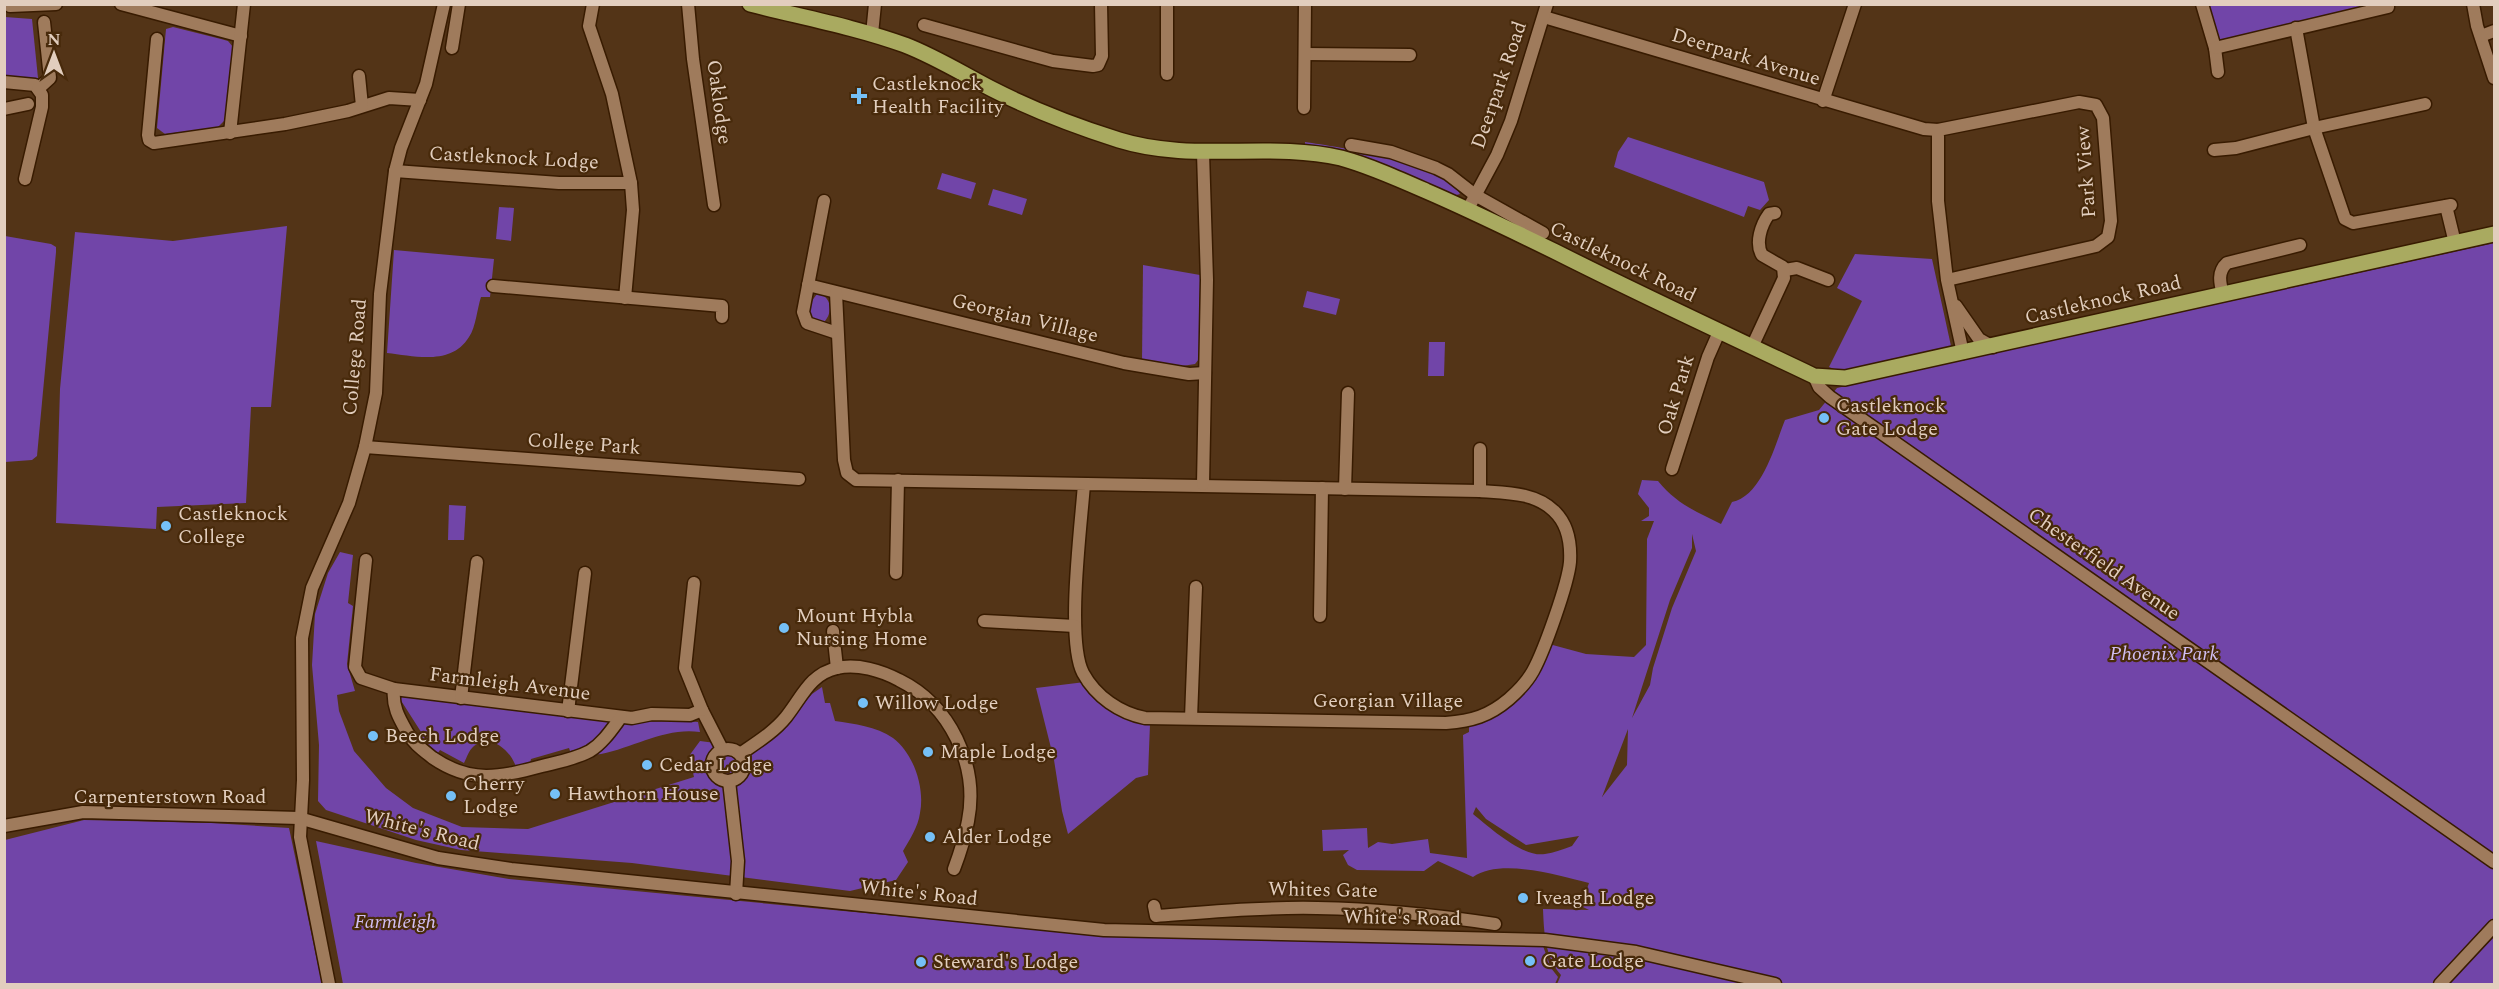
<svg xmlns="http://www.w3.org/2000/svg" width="2499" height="989" font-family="Spectral,serif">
<rect width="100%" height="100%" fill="#533417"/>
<g fill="#7145a8" fill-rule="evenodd">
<polygon points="2206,5 2369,5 2225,41 2217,38"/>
<polygon points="5,17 32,19 38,78 5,77"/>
<polygon points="173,27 221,39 228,41 233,47 226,119 217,128 165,134 157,128 166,29"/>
<polygon points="1628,137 1764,182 1769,200 1760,210 1748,206 1744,217 1614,167 1618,152"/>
<path d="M 1305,142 C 1337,147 1447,162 1460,194 L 1453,196 C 1402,171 1362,155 1305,145 Z"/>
<polygon points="942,173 976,183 971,199 937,189"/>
<polygon points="993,189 1027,199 1022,215 988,205"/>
<polygon points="499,207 514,208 511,241 496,239"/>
<polygon points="287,226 271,407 251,407 246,503 157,507 156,529 56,523 60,389 75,232 173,241"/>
<polygon points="5,236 51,244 56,247 56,252 37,456 32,460 5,462"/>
<path d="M 2494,243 L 2494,984 L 1557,984 L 1561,975 C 1545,957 1544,933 1543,909 L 1589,910 L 1581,906 L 1589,883 C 1558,875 1500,858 1473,877 L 1438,861 L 1424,871 L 1357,870 L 1348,865 L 1343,855 L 1349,850 L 1323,851 L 1322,830 L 1367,828 L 1368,848 L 1378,842 L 1392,844 L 1428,839 L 1430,853 L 1467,858 L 1463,735 L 1469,732 L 1469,725 L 1493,716 L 1549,644 L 1586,654 L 1634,657 L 1646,645 L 1647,539 L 1654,521 L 1641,521 L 1649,516 L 1649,508 L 1638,494 L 1642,480 L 1658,481 C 1677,504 1695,511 1721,524 L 1732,502 C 1762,496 1775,445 1785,420 L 1819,410 L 1837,388 ZM 1692,534 L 1696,551 L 1672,608 L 1653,668 L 1650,685 L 1632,718 L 1670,600 L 1692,548 ZM 1628,729 L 1627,765 L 1602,797 ZM 1476,807 L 1486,819 L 1526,845 L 1579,836 L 1572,846 C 1563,849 1554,853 1545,854 C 1523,858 1489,827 1473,814 Z"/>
<path d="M 394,250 L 494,259 L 490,297 L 481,297 C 477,309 476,327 469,337 C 451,366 415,356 387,353 Z"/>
<polygon points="1855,254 1932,259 1951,346 1945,350 1842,372 1829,367 1862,301 1837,288"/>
<polygon points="1143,265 1200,275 1199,359 1195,364 1182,366 1142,362"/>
<polygon points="1307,291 1340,299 1336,315 1303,307"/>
<path d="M 818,293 C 832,297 833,313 824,322 L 812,319 C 806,309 811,301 818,293 Z"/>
<polygon points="1429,342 1445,342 1444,376 1428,376"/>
<polygon points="449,505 466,506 464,540 448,540"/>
<path d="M 340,552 L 353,555 L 348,603 L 353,606 L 347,664 L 355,691 L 337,695 L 339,711 L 354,751 L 386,788 L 413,808 L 462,827 L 528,829 L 694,777 L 689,756 L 700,741 L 738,746 L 777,735 L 812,694 L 822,687 L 825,703 L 830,703 L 835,721 C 854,724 876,726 893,738 C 914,754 925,788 920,813 C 918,827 910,839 903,851 L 908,862 L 896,880 L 850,891 L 632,863 L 461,850 L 416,840 L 326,810 L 318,801 L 319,745 L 312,665 L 315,614 L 328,573 Z"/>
<polygon points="1085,682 1124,717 1150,724 1148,775 1136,778 1068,834 1062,811 1054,760 1036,688"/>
<path d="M 402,697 L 606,721 C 637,724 667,719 698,722 L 700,732 C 666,727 635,747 601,754 C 590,756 583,748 570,751 L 569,748 L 531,759 L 530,763 L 516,767 C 511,751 491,733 474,746 C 469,750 467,757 464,763 L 440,750 L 438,753 L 421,738 L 423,735 L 400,699 Z"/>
<polygon points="84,820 212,823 289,828 322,984 5,984 5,840"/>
<polygon points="316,841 416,863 509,879 1075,933 1543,946 1551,968 1558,977 1555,984 343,984"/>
</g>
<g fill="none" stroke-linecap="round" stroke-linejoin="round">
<defs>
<g id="minor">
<polyline points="121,4 241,36"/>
<polyline points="593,4 589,26 612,94 631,183 633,210 625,298"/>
<polyline points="688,4 693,59 714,205"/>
<polyline points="2202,4 2215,48 2218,72"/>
<polyline points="2473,4 2477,26 2494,78"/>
<polyline points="10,6 56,4"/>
<polyline points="1544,17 1924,129 1938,130"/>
<polyline points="924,25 1053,61 1093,66 1098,65 1102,56 1101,4"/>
<polyline points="2296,28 2314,128 2345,219 2353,223 2451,205"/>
<polyline points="872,34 875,4"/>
<polyline points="2481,36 2494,31"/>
<polyline points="157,39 148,135 149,140 154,143 285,124 348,111 389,98 420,100"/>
<polyline points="452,48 459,4"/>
<polyline points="2215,48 2388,7"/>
<polyline points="1305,54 1410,55"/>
<polyline points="1167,74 1167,4"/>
<polyline points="359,76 362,106"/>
<polyline points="4,82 35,85 42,95 42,107 25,179"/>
<polyline points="38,89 50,78 44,22"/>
<polyline points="1823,101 1855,4"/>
<polyline points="1304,108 1305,4"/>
<polyline points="4,109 28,104"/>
<polyline points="230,133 244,4"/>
<polyline points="1351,145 1391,152 1436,168 1448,174 1475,195 1543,233"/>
<polyline points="2214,150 2236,148 2314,128 2425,104"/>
<polyline points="395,171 559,183 631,183"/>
<polyline points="824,201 803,312 807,323 837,333"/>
<polyline points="2446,206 2455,243"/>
<polyline points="1468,209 1497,155 1511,121 1547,4"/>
<polyline points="1785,270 1797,268 1828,280"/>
<polyline points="1947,280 1938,201 1938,130 2079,102 2096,105 2103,118 2111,221 2108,237 2096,246 1947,280 1963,353"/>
<polyline points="808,285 1124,363 1189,374 1205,373"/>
<polyline points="493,286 722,306 722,317"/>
<path d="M 836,293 L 844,460 L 847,473 L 856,480 L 1480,491 C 1505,493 1535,492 1554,511 C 1568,524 1571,544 1570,562 C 1568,584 1544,651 1533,671 C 1528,680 1517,692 1509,699 C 1489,716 1472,721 1446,723 L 1145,718 C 1120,713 1096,697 1083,673 C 1066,640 1081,526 1084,484"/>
<path d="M 2223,295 C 2220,283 2217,272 2227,263 L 2300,245"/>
<polyline points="1956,306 1979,339 1993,347"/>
<path d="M 1752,347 L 1784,278 L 1783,267 L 1762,255 C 1755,243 1761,225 1769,214 L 1775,213"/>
<polyline points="1814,376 1819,387 1830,397 2494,862"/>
<polyline points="365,447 799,479"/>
<polyline points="1480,449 1480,491"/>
<polyline points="1672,469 1708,357 1719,332"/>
<polyline points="1203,484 1207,280 1203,153"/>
<polyline points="1345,489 1348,393"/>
<polyline points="366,560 355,667 361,678 394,689 632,718 652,714 690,715 702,710 722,749"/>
<polyline points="896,573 898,480"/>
<polyline points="694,583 685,668 702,710"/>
<polyline points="1320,616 1322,488"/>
<polyline points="984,621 1075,626"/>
<polyline points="833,631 837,668"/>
<path d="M 394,689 C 392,706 399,718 407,732 C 413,743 423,750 433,758 C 471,784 500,777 542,766 C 558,762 575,759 590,751 C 603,743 612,729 621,717"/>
<polyline points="461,698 477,562"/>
<polyline points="568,711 585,573"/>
<polyline points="1191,718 1196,587"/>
<circle cx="728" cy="765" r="16"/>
<path d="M 740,754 C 756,743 774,732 786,717 C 802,697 810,674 837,668 C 857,663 882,671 899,680 C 950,705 979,765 968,821 C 965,838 960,853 954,869"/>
<polyline points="729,781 738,861 736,894"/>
<polyline points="4,826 83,812 299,818 438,858 511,869 1104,930 1545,940 1636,952 1775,984"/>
<path d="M 1154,906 L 1156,916 C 1209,912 1263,907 1317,908 C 1376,909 1436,915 1495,924"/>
<polyline points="329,984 300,837 303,780 302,638 312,588 349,503 365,447 376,393 380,294 395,171 401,148 426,84 444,4"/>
<polyline points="2440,984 2494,926"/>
</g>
<path id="major" d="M 750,4 C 801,17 855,27 905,45 C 936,57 963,74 992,89 C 1033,110 1075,126 1119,140 C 1193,163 1268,141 1341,158 C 1370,166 1399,179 1426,191 C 1470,210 1513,231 1556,252 C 1641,295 1728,335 1814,376 L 1845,378 L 2494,234"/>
</defs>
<use href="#minor" stroke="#381b00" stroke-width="15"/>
<use href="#major" stroke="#381b00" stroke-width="18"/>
<use href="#minor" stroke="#9f7b5c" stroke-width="12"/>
<use href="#major" stroke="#a9aa60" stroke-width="15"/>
</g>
<g fill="#75c0f6" stroke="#482a0b" stroke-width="2">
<path d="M856 87h6v6h6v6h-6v6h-6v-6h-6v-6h6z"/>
<circle cx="1824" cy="418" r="6"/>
<circle cx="166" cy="526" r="6"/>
<circle cx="784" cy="628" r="6"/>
<circle cx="863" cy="703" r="6"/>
<circle cx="373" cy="736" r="6"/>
<circle cx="928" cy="752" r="6"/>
<circle cx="647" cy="765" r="6"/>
<circle cx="555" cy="794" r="6"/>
<circle cx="451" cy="796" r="6"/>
<circle cx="930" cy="837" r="6"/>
<circle cx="1523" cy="898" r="6"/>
<circle cx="1530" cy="961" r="6"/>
<circle cx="921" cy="962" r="6"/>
</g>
<g text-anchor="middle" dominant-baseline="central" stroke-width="4.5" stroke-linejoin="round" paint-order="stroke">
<g font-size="20" fill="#e2cebe" stroke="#482a0b">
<text transform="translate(1746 57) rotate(17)">Deerpark Avenue</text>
<text transform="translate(1499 85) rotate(-71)">Deerpark Road</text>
<text transform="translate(719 102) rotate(82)">Oaklodge</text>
<text transform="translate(514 158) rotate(3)">Castleknock Lodge</text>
<text transform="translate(2086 172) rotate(-94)">Park View</text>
<text transform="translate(1623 262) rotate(26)">Castleknock Road</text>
<text transform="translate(2103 300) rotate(-13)">Castleknock Road</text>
<text transform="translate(1025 318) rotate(14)">Georgian Village</text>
<text transform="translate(355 357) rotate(-85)">College Road</text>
<text transform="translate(1676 395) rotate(-73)">Oak Park</text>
<text transform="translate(584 444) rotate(4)">College Park</text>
<text transform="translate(2104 564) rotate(35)">Chesterfield Avenue</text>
<text transform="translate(510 684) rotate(7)">Farmleigh Avenue</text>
<text x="1388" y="701">Georgian Village</text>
<text x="170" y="797">Carpenterstown Road</text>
<text transform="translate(422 830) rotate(14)">White's Road</text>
<text transform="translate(1323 890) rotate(1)">Whites Gate</text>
<text transform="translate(919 893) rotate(6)">White's Road</text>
<text transform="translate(1402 918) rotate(1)">White's Road</text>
</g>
<g font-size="20" fill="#e2cebe" stroke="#482a0b" text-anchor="start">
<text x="872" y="84">Castleknock<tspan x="872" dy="23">Health Facility</tspan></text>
<text x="1836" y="406">Castleknock<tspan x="1836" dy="23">Gate Lodge</tspan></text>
<text x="178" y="514">Castleknock<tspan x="178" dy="23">College</tspan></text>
<text x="796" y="616">Mount Hybla<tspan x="796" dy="23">Nursing Home</tspan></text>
<text x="875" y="703">Willow Lodge</text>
<text x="385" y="736">Beech Lodge</text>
<text x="940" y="752">Maple Lodge</text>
<text x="659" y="765">Cedar Lodge</text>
<text x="463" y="784">Cherry<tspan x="463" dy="23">Lodge</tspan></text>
<text x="567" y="794">Hawthorn House</text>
<text x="942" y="837">Alder Lodge</text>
<text x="1535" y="898">Iveagh Lodge</text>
<text x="1542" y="961">Gate Lodge</text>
<text x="933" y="962">Steward's Lodge</text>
</g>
<g font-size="20" font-style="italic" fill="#d1bef2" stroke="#482a0b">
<text x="2164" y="654">Phoenix Park</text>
<text x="395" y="922">Farmleigh</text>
</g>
</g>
<rect width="2499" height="989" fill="none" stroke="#e2cebe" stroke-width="12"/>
<g transform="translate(54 54)" stroke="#482a0b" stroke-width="4.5" paint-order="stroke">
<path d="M0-4.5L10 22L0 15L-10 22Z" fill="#e2cebe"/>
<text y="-9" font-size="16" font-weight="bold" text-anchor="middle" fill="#e2cebe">N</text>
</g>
</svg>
